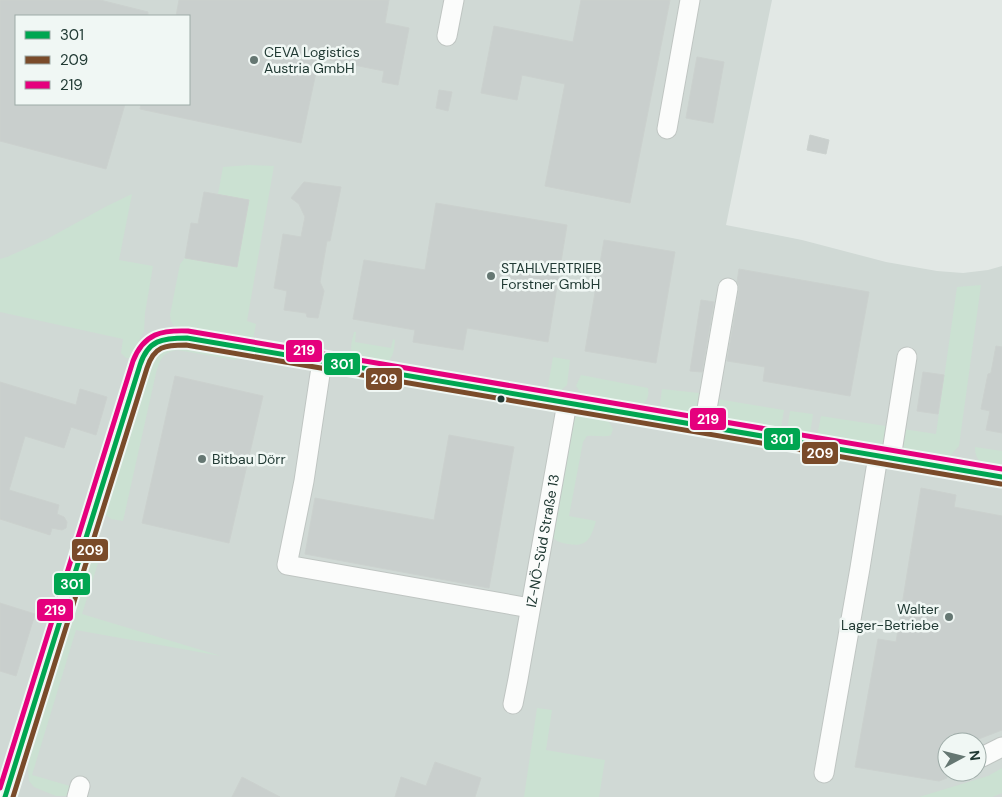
<svg xmlns="http://www.w3.org/2000/svg" width="1002" height="797" font-family="'DM Sans',sans-serif">
<rect width="100%" height="100%" fill="#e2e8e5"/>
<path fill="#d0d9d5" fill-rule="evenodd" d="M 0,0 L 772,0 L 726,225 L 802,240 L 886,262 L 937,271 L 963,273 L 988,270 L 1002,266 L 1002,797 L 0,797 ZM 16,16 L 189,16 L 189,104 L 16,104 ZM 947,742 L 977,742 L 977,772 L 947,772 Z"/>
<g fill="#cbe1d2">
<polygon points="249,165 274,166 247,321 256,324 253,339 174,326 171,321 170,315 180,264 185,258 237,267 249,200 218,194 223,167"/>
<polygon points="132,194 119,260 153,266 145,313 144,331 138,342 133,358 126,358 121,353 123,339 0,312 0,259 7,257 47,239 107,206"/>
<polygon points="981,285 959,446 950,456 943,458 903,451 900,446 903,429 936,434 957,287"/>
<path d="M 354,332 L 356,332 L 355,342 L 391,348 L 393,339 L 395,340 C 394,349 394,357 386,363 C 376,361 351,361 351,348 C 351,343 353,337 354,332 Z"/>
<path d="M 184,345 L 232,353 L 236,356 L 236,360 L 177,350 C 161,353 161,359 156,373 L 123,521 L 111,519 L 106,515 L 105,507 L 148,370 C 158,351 163,347 184,345 Z"/>
<polygon points="553,357 570,360 567,385 559,392 553,392 548,386"/>
<path d="M 581,375 L 648,388 C 649,396 648,400 641,406 L 584,397 L 576,386 Z"/>
<polygon points="662,389 699,393 698,409 696,414 663,409 660,404"/>
<polygon points="717,399 784,410 781,428 714,418"/>
<polygon points="790,411 813,414 810,434 787,430"/>
<path d="M 585,414 C 599,416 607,415 613,429 L 611,435 C 604,438 595,435 587,436 L 583,442 L 569,516 L 596,521 C 591,537 588,548 568,544 C 562,543 558,542 553,538 L 553,531 L 572,422 L 578,415 Z"/>
<polygon points="821,416 886,426 883,443 878,446 817,436"/>
<path d="M 975,447 L 1002,451 L 1002,465 L 998,464 L 998,467 C 984,464 975,463 975,447 Z"/>
<polygon points="105,541 82,614 221,656 76,630 32,775 70,786 67,796 56,796 34,787 29,781 28,769 30,748 91,551 96,546"/>
<polygon points="537,708 552,710 546,750 605,760 599,797 524,797"/>
<polygon points="1002,768 1002,793 992,797 919,797 988,776"/>
</g>
<g fill="#c9cfcd" stroke="#cbd1ce">
<polygon points="0,0 100,0 148,12 148,16 16,16 16,104 125,104 106,169 0,141"/>
<polygon points="179,0 389,0 385,23 409,28 398,85 382,82 384,71 319,58 301,143 140,109 141,104 189,104 189,16 176,16"/>
<polygon points="581,0 670,0 630,203 545,186 565,84 522,75 517,100 481,93 494,26 573,42"/>
<polygon points="697,57 724,62 713,123 686,118"/>
<polygon points="439,90 452,92 448,111 436,108"/>
<polygon points="810,135 829,140 826,154 807,150"/>
<polygon points="304,182 341,187 330,241 327,241 320,282 324,291 318,318 307,317 306,313 284,310 287,291 274,288 283,234 301,237 305,217 299,204 291,198"/>
<polygon points="204,192 249,200 237,267 185,258 191,223 198,224"/>
<polygon points="436,203 567,225 548,342 467,328 463,350 413,342 415,330 353,319 364,260 425,270"/>
<polygon points="604,240 675,252 656,363 585,351"/>
<polygon points="739,269 869,292 850,396 763,381 765,367 727,361 739,290 739,285 737,282"/>
<polygon points="701,300 714,302 702,372 690,371"/>
<polygon points="996,346 1002,347 1002,433 986,430 990,411 981,409 988,374 991,373"/>
<polygon points="923,372 944,375 938,414 917,411"/>
<polygon points="175,376 263,396 229,543 142,523"/>
<polygon points="0,382 76,405 80,389 107,397 96,435 71,427 64,448 25,436 9,490 59,505 57,514 64,517 67,522 66,528 62,530 52,528 50,535 0,519"/>
<polygon points="449,435 514,447 489,588 305,554 315,498 434,520"/>
<polygon points="921,488 956,495 954,507 1002,516 1002,730 971,742 947,742 947,778 939,781 855,767 878,639 896,642"/>
<polygon points="0,603 35,614 16,676 0,671"/>
<polygon points="435,762 481,778 475,797 395,797 401,777 426,786"/>
<polygon points="242,777 280,797 232,797"/>
</g>
<g fill="none" stroke-linecap="round" stroke-linejoin="round">
<defs>
<g id="minor">
<polyline points="447,36 454,0"/>
<polyline points="667,129 690,0"/>
<polyline points="322,361 304,481 287,565 530,608"/>
<polyline points="704,426 728,288"/>
<polyline points="891,458 907,357"/>
<path id="s1" d="M 513,704 L 518,679 L 567,403"/>
<polyline points="982,757 1002,747"/>
<polyline points="824,773 860,568 878,456"/>
<path d="M 5,797 L 138,370 C 140,364 142,357 146,351 C 156,337 172,338 187,338 L 1002,477"/>
<polyline points="77,797 80,786"/>
</g>
</defs>
<use href="#minor" stroke="#bfc5c2" stroke-width="21"/>
<use href="#minor" stroke="#fbfcfb" stroke-width="19"/>
<defs>
<path id="bus-1" d="M 5,797 L 140,365 C 148,340 162,338 187,338 L 1002,477"/>
<path id="bus-2" d="M 13,797 L 147,368 C 154,346 165,345 186,345 L 1001,484"/>
<path id="bus-3" d="M 0,788 L 133,361 C 144,333 162,330 188,331 L 1002,469"/>
</defs>
<use href="#bus-1" stroke="#f0f7f4" stroke-width="9"/>
<use href="#bus-2" stroke="#f0f7f4" stroke-width="9"/>
<use href="#bus-3" stroke="#f0f7f4" stroke-width="9"/>
<use href="#bus-1" stroke="#00a651" stroke-width="5"/>
<use href="#bus-2" stroke="#7a4b2a" stroke-width="5"/>
<use href="#bus-3" stroke="#e5007d" stroke-width="5"/>
</g>
<g fill="#657772" stroke="#f0f7f4" stroke-width="2">
<circle cx="254" cy="60" r="5"/>
<circle cx="491" cy="276" r="5"/>
<circle cx="202" cy="459" r="5"/>
<circle cx="949" cy="617" r="5"/>
</g>
<circle fill="#213a34" stroke="#f0f7f4" stroke-width="2" cx="501" cy="399" r="4.5"/>
<g text-anchor="middle" dominant-baseline="central" stroke-width="5" stroke-linejoin="round" paint-order="stroke">
<g font-size="14" fill="#213a34" stroke="#f0f7f4" text-anchor="start">
<text x="264" y="52">CEVA Logistics<tspan x="264" dy="16">Austria GmbH</tspan></text>
<text x="501" y="268">STAHLVERTRIEB<tspan x="501" dy="16">Forstner GmbH</tspan></text>
<text x="212" y="459">Bitbau Dörr</text>
<text x="939" y="609" text-anchor="end">Walter<tspan x="939" dy="16">Lager-Betriebe</tspan></text>
</g>
<g font-size="14" fill="#213a34" stroke="#f0f7f4">
<text stroke="none"><textPath href="#s1" startOffset="166">IZ-NÖ-Süd Straße 13</textPath></text>
</g>
</g>
<g stroke="#f0f7f4" stroke-width="2">
<rect x="285" y="339" width="38" height="24" rx="5" fill="#e5007d"/>
<rect x="323" y="352" width="38" height="24" rx="5" fill="#00a651"/>
<rect x="365" y="367" width="38" height="24" rx="5" fill="#7a4b2a"/>
<rect x="689" y="407" width="38" height="24" rx="5" fill="#e5007d"/>
<rect x="763" y="427" width="38" height="24" rx="5" fill="#00a651"/>
<rect x="801" y="441" width="38" height="24" rx="5" fill="#7a4b2a"/>
<rect x="71" y="538" width="38" height="24" rx="5" fill="#7a4b2a"/>
<rect x="53" y="572" width="38" height="24" rx="5" fill="#00a651"/>
<rect x="36" y="598" width="38" height="24" rx="5" fill="#e5007d"/>
</g>
<g font-size="14" text-anchor="middle" font-weight="bold" fill="#fff">
<text x="304" y="355">219</text>
<text x="342" y="369">301</text>
<text x="384" y="384">209</text>
<text x="708" y="424">219</text>
<text x="782" y="444">301</text>
<text x="820" y="458">209</text>
<text x="90" y="555">209</text>
<text x="72" y="589">301</text>
<text x="55" y="615">219</text>
</g>
<rect x="15" y="15" width="175" height="90" fill="#f0f7f4" stroke="#9daba7"/>
<rect x="25" y="31" width="25" height="8" fill="#00a651" stroke="#9daba7"/>
<text x="60" y="40" font-size="15" fill="#213a34">301</text>
<rect x="25" y="56" width="25" height="8" fill="#7a4b2a" stroke="#9daba7"/>
<text x="60" y="65" font-size="15" fill="#213a34">209</text>
<rect x="25" y="81" width="25" height="8" fill="#e5007d" stroke="#9daba7"/>
<text x="60" y="90" font-size="15" fill="#213a34">219</text>
<g transform="translate(962 757) rotate(83)"><circle r="24" fill="#f0f7f4" stroke="#9daba7"/>
<path d="M0-4L9 19L0 12L-9 19Z" fill="#657772"/>
<text y="-8" font-size="14" font-weight="bold" text-anchor="middle" fill="#213a34">N</text>
</g>
</svg>
